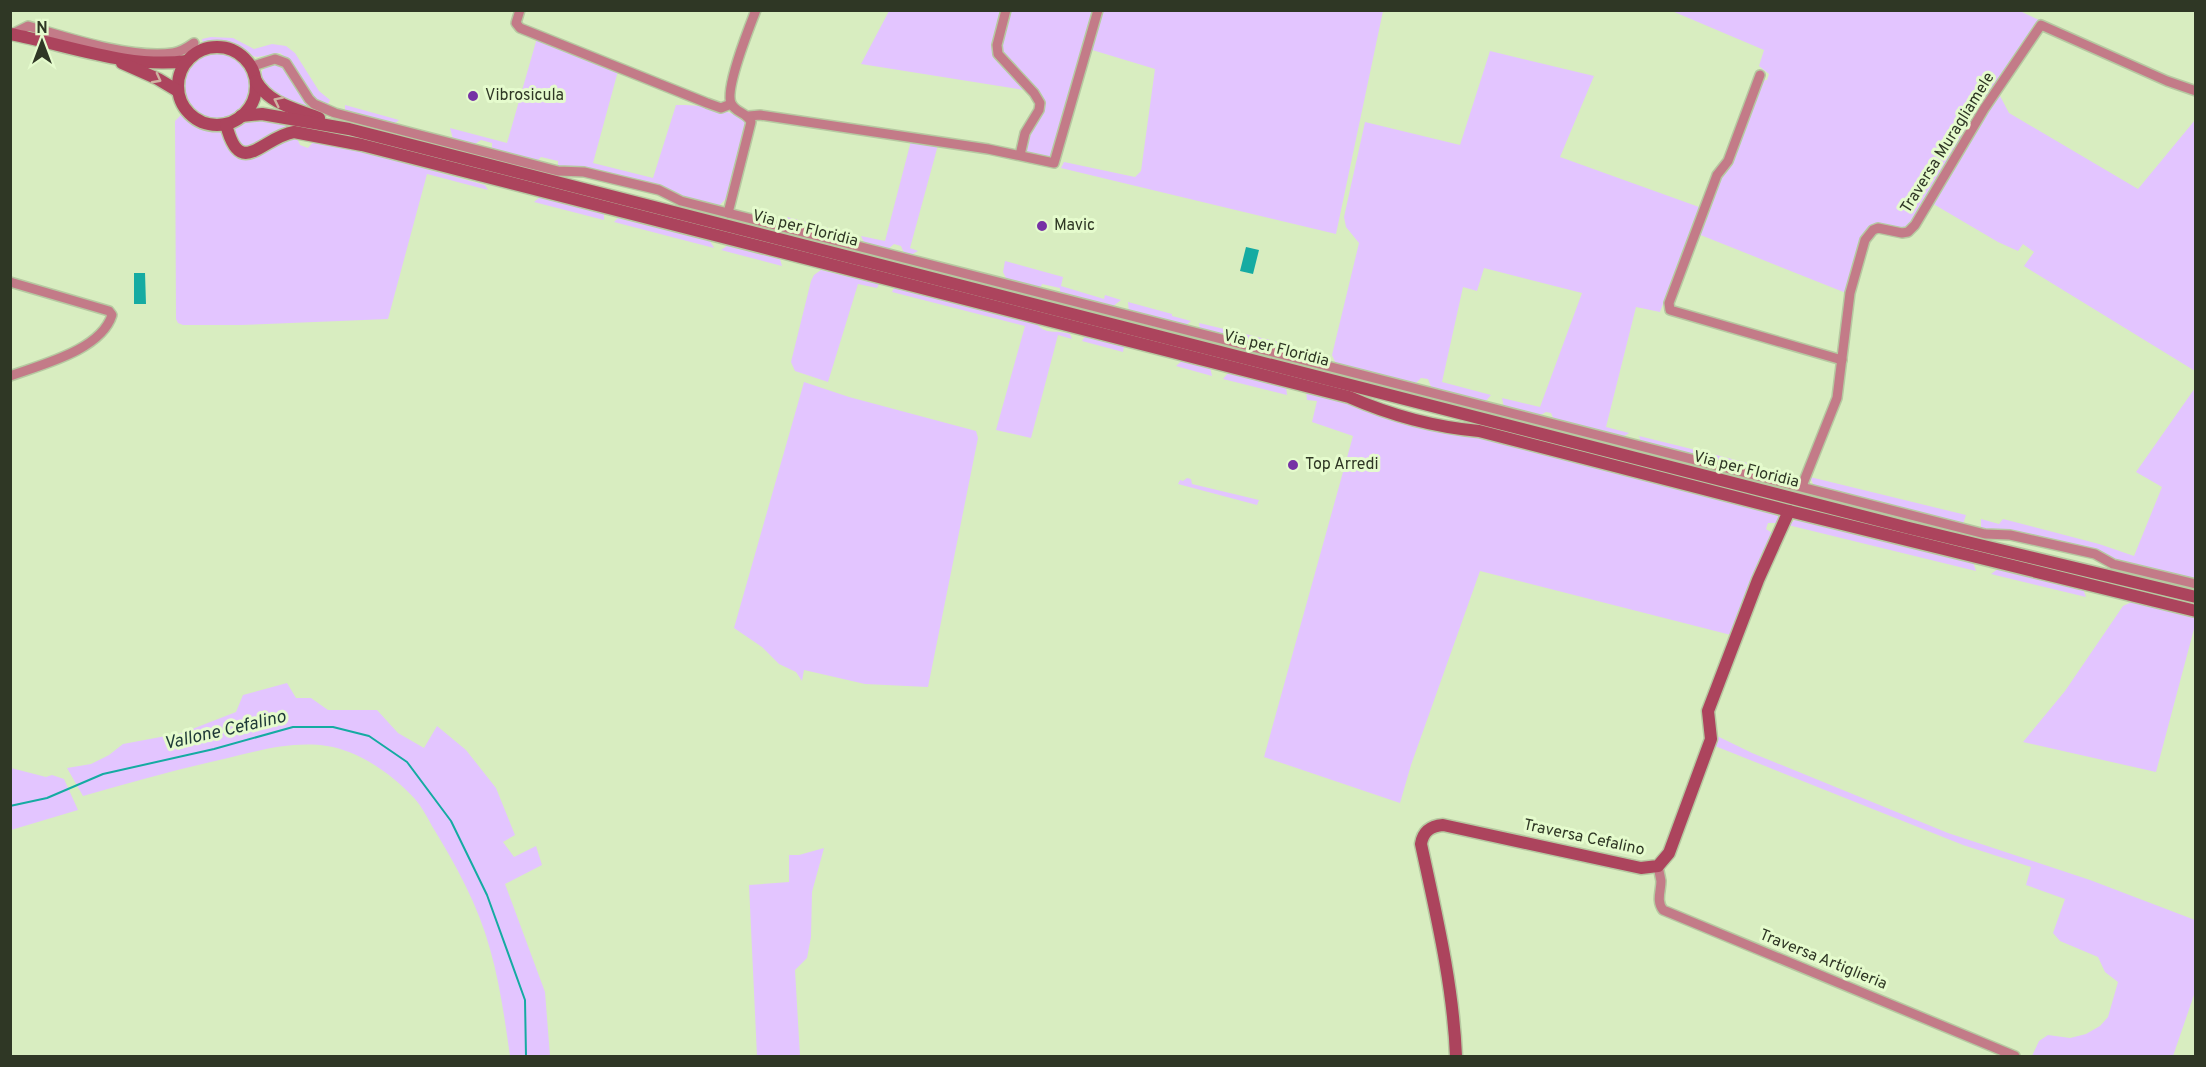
<svg xmlns="http://www.w3.org/2000/svg" width="2206" height="1067" font-family="Overpass,sans-serif">
<rect width="100%" height="100%" fill="#d8edc0"/>
<g fill="#e3c5ff">
<polygon points="2023,10 2022,12 2039,20 2037,27 1913,222 1905,230 1873,227 1846,293 1698,234 1760,81 1767,80 1769,74 1759,66 1764,50 1672,11"/>
<polygon points="889,11 1003,11 994,53 998,63 1016,77 1024,90 861,64"/>
<polygon points="1010,11 1096,11 1053,160 1023,153 1027,134 1043,103 1004,59 1000,43"/>
<polygon points="1100,11 1383,11 1336,234 1061,168 1064,162 1135,177 1141,171 1155,69 1089,49"/>
<path d="M 211,37 L 233,38 L 254,49 L 272,44 L 286,46 L 295,53 L 319,91 L 330,100 L 327,106 C 303,96 300,67 280,53 L 257,57 L 253,56 L 236,44 L 216,42 L 203,44 L 202,39 Z"/>
<path d="M 537,38 L 618,71 L 593,163 L 653,178 L 676,105 C 695,104 734,109 748,123 L 731,193 L 718,207 C 664,192 614,169 558,166 L 558,161 L 541,157 L 538,160 L 492,149 L 492,143 L 481,140 L 475,144 L 453,139 L 450,128 L 507,143 Z"/>
<polygon points="1490,51 1594,76 1560,157 1699,207 1660,312 1636,307 1606,427 1629,433 1623,437 1554,420 1551,413 1546,412 1539,416 1504,407 1502,398 1540,407 1582,293 1484,268 1477,291 1463,287 1442,382 1491,395 1485,402 1432,389 1428,379 1421,378 1415,384 1336,364 1332,355 1359,243 1346,227 1344,217 1365,122 1460,145"/>
<circle cx="217" cy="86" r="34"/>
<path d="M 275,63 C 293,68 299,96 311,109 L 272,93 L 261,78 C 261,68 266,66 275,63 Z"/>
<polygon points="1999,94 2009,113 2138,189 2195,120 2195,371 2024,266 2034,252 2023,244 2018,251 1998,242 1930,202"/>
<polygon points="345,105 399,120 394,124 345,110"/>
<polygon points="183,113 199,128 219,132 225,137 233,154 240,157 284,138 296,136 300,145 308,148 314,141 364,152 485,185 488,190 427,174 388,319 241,325 183,325 178,323 176,319 175,121"/>
<polygon points="249,121 265,121 292,127 252,148 246,148 237,144 234,130 236,127"/>
<polygon points="911,141 938,145 910,248 918,251 911,255 904,253 901,246 894,244 888,249 864,242 861,236 885,241"/>
<polygon points="540,197 604,214 604,220 534,202"/>
<polygon points="787,217 851,234 847,238 790,224"/>
<polygon points="618,218 710,241 714,248 614,222"/>
<polygon points="727,246 780,259 782,266 721,250"/>
<polygon points="1005,261 1063,277 1061,286 1104,299 1105,295 1121,300 1112,307 1060,294 1060,288 1042,284 1040,289 1007,280 1003,272"/>
<polygon points="821,270 879,284 877,288 858,284 828,382 795,371 791,362 811,281 814,275"/>
<path d="M 894,288 L 1036,323 C 1046,336 1055,329 1070,334 L 1072,339 L 1058,335 L 1031,438 L 996,430 L 1025,326 L 892,292 Z"/>
<polygon points="1128,302 1172,314 1172,316 1191,321 1185,326 1129,312"/>
<polygon points="1199,323 1286,344 1279,350 1200,330"/>
<polygon points="1085,336 1124,346 1123,352 1082,341"/>
<polygon points="1183,360 1210,367 1212,376 1176,366"/>
<polygon points="1229,372 1286,387 1287,395 1223,379"/>
<polygon points="804,382 849,397 976,431 978,438 928,687 865,684 804,670 802,681 796,672 779,664 762,647 734,628"/>
<polygon points="2195,388 2195,580 1981,528 1981,519 1999,524 2003,519 2099,544 2134,556 2162,487 2136,472"/>
<polygon points="1306,391 1777,514 1780,523 1768,523 1766,529 1775,535 1731,635 1480,571 1411,765 1400,803 1264,757 1353,436 1312,422 1317,401 1307,400"/>
<polygon points="1639,436 1748,463 1743,468 1641,442"/>
<polygon points="1810,477 1966,515 1963,524 1814,486"/>
<polygon points="1187,478 1191,479 1192,484 1259,500 1257,505 1178,484 1180,480 1183,481"/>
<polygon points="1798,518 1973,562 1976,571 1788,525"/>
<polygon points="1998,569 2083,589 2086,597 1991,574"/>
<polygon points="2134,601 2195,617 2195,625 2156,772 2023,742 2065,691 2123,606"/>
<path d="M 287,683 L 296,698 L 311,698 L 328,710 L 377,710 L 398,733 L 424,748 L 437,726 L 466,750 L 496,788 L 515,835 L 503,842 L 514,857 L 536,846 L 542,865 L 505,884 L 545,992 L 550,1056 L 510,1056 C 505,1021 500,984 490,949 C 478,905 456,865 432,826 C 427,817 422,807 415,799 C 393,775 360,751 327,746 C 294,741 260,750 228,758 C 179,769 131,782 83,796 L 67,768 L 91,764 L 109,755 L 123,744 L 182,733 L 236,712 L 243,695 Z"/>
<polygon points="1715,735 1752,753 1948,833 2090,880 2195,920 2195,992 2173,1056 2032,1056 2039,1041 2048,1035 2070,1038 2086,1034 2100,1026 2108,1017 2118,982 2105,972 2098,957 2060,941 2053,933 2065,899 2026,885 2031,867 1963,845 1715,746"/>
<polygon points="11,768 46,777 52,775 64,779 78,810 11,830"/>
<polygon points="824,848 812,892 811,937 807,958 795,970 800,1056 757,1056 749,885 789,882 789,855 799,855"/>
</g>
<g fill="#15aba2">
<polygon points="1246,247 1259,250 1253,274 1240,271"/>
<polygon points="134,273 145,273 146,304 134,304"/>
</g>
<g fill="none" stroke-linecap="round" stroke-linejoin="round">
<polyline stroke="#15aba2" stroke-width="2" points="10,806 47,798 103,774 214,749 293,727 333,727 369,736 407,762 451,821 487,895 525,1000 526,1056"/>
<defs>
<g id="street">
<polyline points="520,10 516,23 520,28 707,103 721,108 731,104"/>
<polyline points="1006,10 997,45 998,54 1034,93 1040,103 1039,110 1025,133 1020,155"/>
<path d="M 12,34 L 28,26 C 69,38 131,59 173,53 C 181,52 187,48 194,43"/>
<polyline points="250,67 275,59 286,63 309,99 314,104 335,113 558,171 584,172 659,190 681,201 728,213 1985,534 2010,535 2095,554 2113,564 2196,584"/>
<polyline points="1760,75 1728,161 1717,175 1669,303 1670,310 1842,360"/>
<polyline points="749,116 760,115 988,149 1054,163 1098,10"/>
<path d="M 728,213 L 751,122 C 747,112 735,113 731,103 C 725,88 749,28 756,10"/>
<path d="M 10,282 L 109,311 L 112,315 C 101,350 43,364 10,376"/>
<polyline points="1802,486 1837,398 1850,293 1865,240 1873,230 1878,228 1902,233 1908,232 1915,225 1984,109 2041,25 2167,81 2196,91"/>
<path d="M 1658,866 C 1659,871 1660,876 1661,881 C 1661,891 1656,901 1663,910 L 2015,1056"/>
</g>
<g id="secondary">
<path d="M 10,34 C 68,45 128,69 187,61"/>
<circle cx="217" cy="86" r="39"/>
<polyline points="122,63 158,79 178,91"/>
<path d="M 256,81 C 269,104 296,109 319,118"/>
<polyline points="241,116 262,114 349,129 1909,528 2196,597"/>
<path d="M 226,124 C 240,181 262,137 294,132 L 362,145 L 1349,397 C 1390,415 1434,427 1479,431 L 1789,511 L 2196,611"/>
<path d="M 1456,1056 C 1453,984 1436,914 1421,844 C 1423,831 1431,826 1443,825 L 1641,868 L 1658,866 L 1669,853 L 1711,739 L 1708,711 L 1758,580 L 1789,511"/>
</g>
</defs>
<use href="#street" stroke="#b6c9a1" stroke-width="12"/>
<use href="#secondary" stroke="#b6c9a1" stroke-width="15"/>
<use href="#street" stroke="#c37b88" stroke-width="9"/>
<use href="#secondary" stroke="#ac445d" stroke-width="12"/>
</g>
<defs><path id="oneway-chevron" d="M-2-3.5L2.5 0L-2 3.5" fill="none" stroke-width="1.6" stroke-linecap="round" stroke-linejoin="round" transform="scale(1.5)"/></defs>
<g stroke="#ceb2a0">
<use href="#oneway-chevron" transform="translate(157 79) rotate(28)"/>
<use href="#oneway-chevron" transform="translate(278 101) rotate(-154)"/>
</g>
<g fill="#7631a5" stroke="#e5fbcd" stroke-width="2">
<circle cx="473" cy="96" r="6"/>
<circle cx="1042" cy="226" r="6"/>
<circle cx="1293" cy="465" r="6"/>
</g>
<g text-anchor="middle" dominant-baseline="central" stroke-width="6" stroke-linejoin="round" paint-order="stroke">
<g font-size="16" fill="#2f3725" stroke="#e5fbcd" text-anchor="start">
<text x="485" y="96">Vibrosicula</text>
<text x="1054" y="226">Mavic</text>
<text x="1305" y="465">Top Arredi</text>
</g>
<g font-size="16" fill="#2f3725" stroke="#e5fbcd">
<text transform="translate(1948 143) rotate(-58)">Traversa Muragliamele</text>
<text transform="translate(805 229) rotate(14)">Via per Floridia</text>
<text transform="translate(1276 349) rotate(14)">Via per Floridia</text>
<text transform="translate(1746 470) rotate(14)">Via per Floridia</text>
<text transform="translate(1584 838) rotate(12)">Traversa Cefalino</text>
<text transform="translate(1823 960) rotate(22)">Traversa Artiglieria</text>
</g>
<g font-size="18" font-style="italic" fill="#1d3936" stroke="#e5fbcd">
<text transform="translate(225 731) rotate(-13)">Vallone Cefalino</text>
</g>
</g>
<rect width="2206" height="1067" fill="none" stroke="#2f3725" stroke-width="24"/>
<g transform="translate(42 42)" stroke="#e5fbcd" stroke-width="4.5" paint-order="stroke">
<path d="M0-4.5L10 22L0 15L-10 22Z" fill="#2f3725"/>
<text y="-9" font-size="16" font-weight="bold" text-anchor="middle" fill="#2f3725">N</text>
</g>
</svg>
